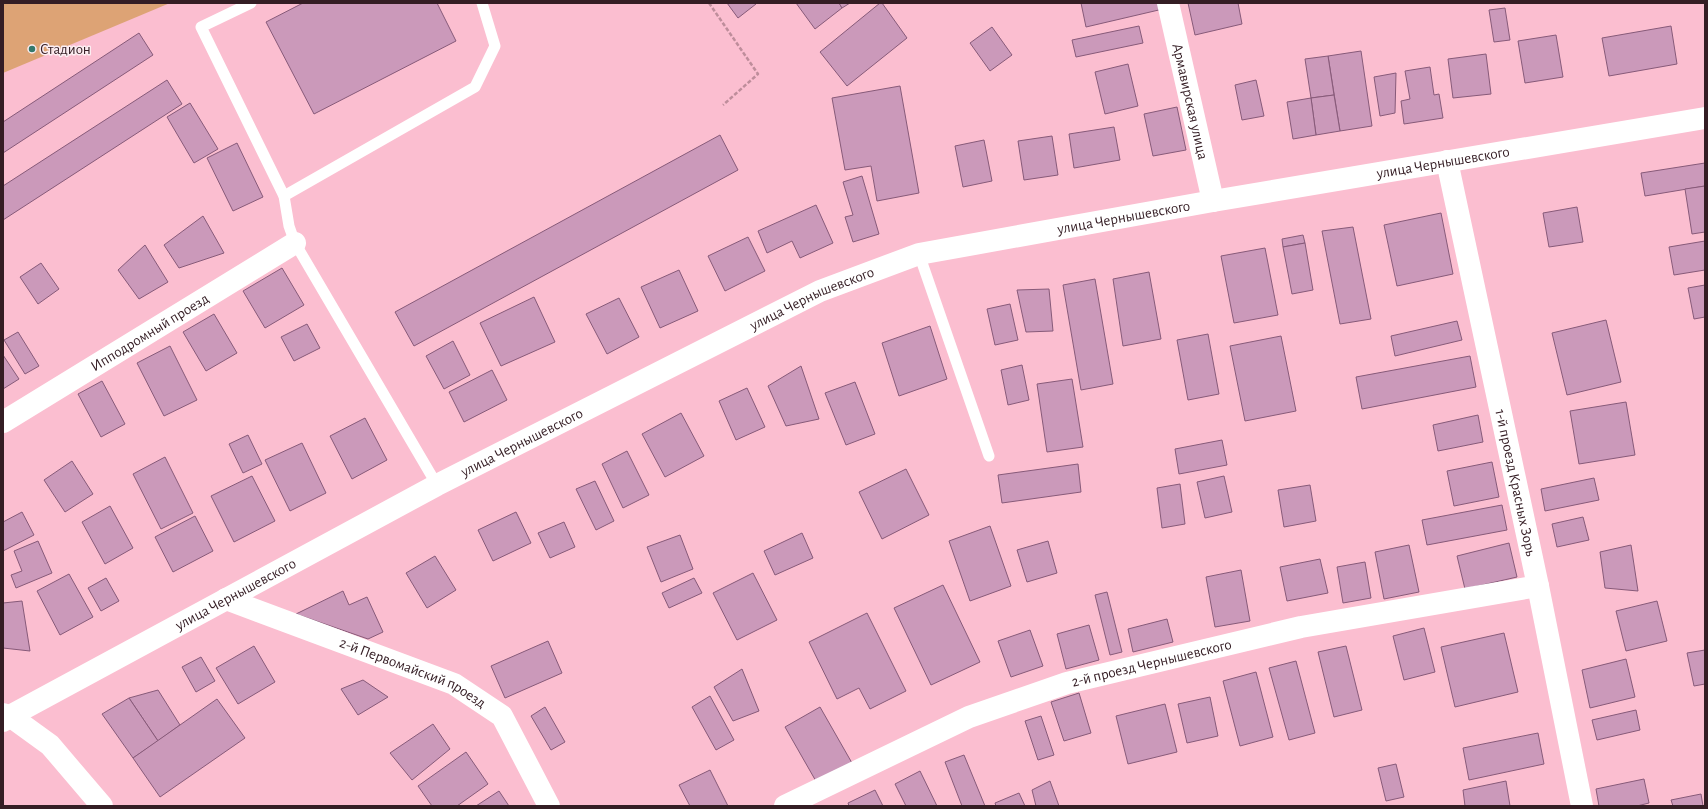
<svg xmlns="http://www.w3.org/2000/svg" width="1708" height="809" font-family="'Alegreya Sans',sans-serif">
<rect width="100%" height="100%" fill="#fbbed0"/>
<polygon fill="#dda375" points="3,3 170,3 3,73"/>
<g fill="#cb99ba" stroke="#875a79">
<polygon points="303,3 437,3 456,41 314,114 266,22"/>
<polygon points="727,3 755,3 756,4 738,18"/>
<polygon points="796,3 839,3 842,8 815,29"/>
<polygon points="839,3 850,3 842,8"/>
<polygon points="880,3 882,3 907,38 847,86 820,52"/>
<polygon points="1081,3 1162,3 1163,9 1086,27"/>
<polygon points="1188,3 1238,3 1242,24 1195,35"/>
<polygon points="1505,8 1510,40 1494,42 1489,10"/>
<polygon points="1139,26 1143,43 1076,57 1072,40"/>
<polygon points="1671,26 1677,64 1609,76 1602,38"/>
<polygon points="992,27 1012,55 990,71 970,43"/>
<polygon points="139,33 153,55 3,153 3,122"/>
<polygon points="1556,35 1563,77 1525,83 1518,41"/>
<polygon points="1361,51 1372,126 1340,131 1328,56"/>
<polygon points="1486,54 1491,94 1453,98 1448,59"/>
<polygon points="1328,56 1334,95 1311,98 1305,59"/>
<polygon points="1128,64 1138,106 1105,114 1095,72"/>
<polygon points="1430,67 1434,95 1439,94 1443,118 1404,124 1401,101 1410,99 1405,71"/>
<polygon points="1396,73 1395,113 1380,116 1374,77"/>
<polygon points="167,80 182,104 3,220 3,186"/>
<polygon points="1256,80 1264,116 1242,120 1235,85"/>
<polygon points="900,86 919,193 877,201 871,166 845,170 832,98"/>
<polygon points="1334,95 1340,131 1316,135 1311,98"/>
<polygon points="1311,98 1316,135 1293,139 1287,102"/>
<polygon points="190,103 218,149 194,163 167,117"/>
<polygon points="1177,107 1186,150 1153,156 1144,114"/>
<polygon points="1114,127 1120,160 1074,168 1069,134"/>
<polygon points="720,135 738,170 414,346 395,312"/>
<polygon points="1052,136 1058,175 1024,180 1018,141"/>
<polygon points="984,140 992,181 963,187 955,146"/>
<polygon points="237,143 263,197 233,211 207,158"/>
<polygon points="1705,163 1705,186 1645,196 1641,173"/>
<polygon points="862,176 879,234 853,242 845,217 853,215 843,182"/>
<polygon points="1705,186 1705,232 1692,234 1685,189"/>
<polygon points="816,205 833,243 800,258 792,241 767,253 758,231"/>
<polygon points="1577,207 1583,242 1549,247 1543,213"/>
<polygon points="1441,213 1453,274 1397,286 1384,225"/>
<polygon points="203,216 224,253 179,268 164,245"/>
<polygon points="1353,227 1371,319 1340,324 1322,231"/>
<polygon points="1303,235 1305,243 1283,247 1282,239"/>
<polygon points="748,237 765,271 725,291 708,256"/>
<polygon points="1705,241 1705,270 1674,275 1669,247"/>
<polygon points="1305,243 1313,290 1292,294 1283,247"/>
<polygon points="145,245 168,282 139,299 118,270"/>
<polygon points="1265,248 1278,315 1234,323 1221,256"/>
<polygon points="41,263 59,289 38,304 20,277"/>
<polygon points="282,268 304,305 265,328 243,291"/>
<polygon points="679,270 698,311 660,328 641,287"/>
<polygon points="1149,272 1161,339 1123,346 1113,279"/>
<polygon points="1095,279 1113,384 1081,390 1063,285"/>
<polygon points="1705,285 1705,317 1694,319 1688,288"/>
<polygon points="1049,289 1053,331 1026,332 1017,290"/>
<polygon points="534,297 555,342 501,366 480,323"/>
<polygon points="619,298 639,337 607,354 586,314"/>
<polygon points="1010,304 1018,340 995,345 987,309"/>
<polygon points="214,314 237,353 206,371 183,332"/>
<polygon points="1606,320 1621,382 1567,395 1552,333"/>
<polygon points="1457,321 1462,340 1395,356 1391,336"/>
<polygon points="307,324 320,348 294,361 281,337"/>
<polygon points="930,326 947,379 899,396 882,343"/>
<polygon points="18,332 39,366 25,374 4,340"/>
<polygon points="1208,334 1219,394 1188,400 1177,340"/>
<polygon points="1281,336 1296,411 1245,421 1230,346"/>
<polygon points="453,341 470,375 444,389 426,356"/>
<polygon points="170,346 197,400 164,416 137,363"/>
<polygon points="3,355 19,379 3,389"/>
<polygon points="1470,356 1476,387 1362,409 1356,377"/>
<polygon points="1022,365 1029,400 1008,405 1001,370"/>
<polygon points="801,366 819,419 786,426 768,386"/>
<polygon points="492,370 507,400 464,422 449,392"/>
<polygon points="1072,379 1083,447 1047,452 1037,384"/>
<polygon points="102,381 125,424 101,437 78,394"/>
<polygon points="855,382 875,434 846,445 825,393"/>
<polygon points="747,388 765,427 736,440 719,401"/>
<polygon points="1626,402 1635,455 1579,464 1570,411"/>
<polygon points="681,413 704,456 665,477 642,434"/>
<polygon points="1478,415 1483,442 1438,451 1433,425"/>
<polygon points="365,418 387,460 352,479 330,436"/>
<polygon points="248,435 262,464 243,473 229,444"/>
<polygon points="1222,440 1227,465 1179,474 1175,449"/>
<polygon points="302,443 326,493 290,511 265,460"/>
<polygon points="627,451 649,495 623,508 602,464"/>
<polygon points="165,457 193,513 161,529 133,474"/>
<polygon points="72,461 93,494 65,512 44,480"/>
<polygon points="1492,462 1499,497 1454,506 1447,471"/>
<polygon points="1078,464 1081,492 1002,503 998,475"/>
<polygon points="906,469 929,515 882,539 859,492"/>
<polygon points="252,476 275,521 234,542 211,496"/>
<polygon points="1224,476 1232,512 1205,518 1197,482"/>
<polygon points="1594,478 1599,500 1545,511 1541,489"/>
<polygon points="595,481 614,521 596,530 576,489"/>
<polygon points="1180,484 1185,524 1162,528 1157,488"/>
<polygon points="1310,485 1316,521 1284,527 1278,490"/>
<polygon points="1502,505 1507,530 1427,545 1422,520"/>
<polygon points="110,506 133,548 105,564 82,522"/>
<polygon points="22,512 34,535 3,551 3,522"/>
<polygon points="516,512 531,543 493,561 478,530"/>
<polygon points="195,516 213,551 173,572 155,537"/>
<polygon points="1583,517 1589,540 1557,547 1552,524"/>
<polygon points="564,522 575,547 550,558 538,533"/>
<polygon points="990,526 1011,586 970,601 949,541"/>
<polygon points="802,533 813,558 775,575 764,551"/>
<polygon points="680,535 693,569 661,582 647,547"/>
<polygon points="38,541 52,573 16,588 11,575 22,571 14,551"/>
<polygon points="1048,541 1057,573 1027,582 1017,550"/>
<polygon points="1509,543 1517,577 1465,589 1457,556"/>
<polygon points="1409,545 1419,592 1384,599 1375,552"/>
<polygon points="1631,545 1638,591 1605,588 1600,552"/>
<polygon points="435,556 456,590 427,608 406,573"/>
<polygon points="1320,559 1328,593 1287,601 1280,567"/>
<polygon points="1365,562 1371,598 1343,603 1337,567"/>
<polygon points="1241,570 1250,621 1215,627 1206,577"/>
<polygon points="753,573 777,620 737,640 713,593"/>
<polygon points="69,574 93,617 60,635 37,591"/>
<polygon points="106,578 119,601 101,611 88,588"/>
<polygon points="694,578 702,593 669,608 662,593"/>
<polygon points="943,585 980,662 931,685 894,608"/>
<polygon points="343,591 349,605 367,597 383,632 368,639 296,614"/>
<polygon points="1107,592 1122,652 1110,655 1095,595"/>
<polygon points="22,601 30,651 3,648 3,603"/>
<polygon points="1657,601 1667,641 1626,651 1616,611"/>
<polygon points="867,613 906,691 870,709 859,688 837,699 809,642"/>
<polygon points="1167,619 1173,642 1133,652 1128,629"/>
<polygon points="1089,625 1099,660 1066,669 1057,634"/>
<polygon points="1424,628 1435,672 1404,680 1393,636"/>
<polygon points="1030,630 1043,666 1011,677 998,641"/>
<polygon points="1504,633 1518,692 1455,707 1441,647"/>
<polygon points="548,641 562,673 505,698 491,666"/>
<polygon points="254,646 275,682 238,704 216,668"/>
<polygon points="1346,646 1362,710 1334,717 1318,652"/>
<polygon points="1705,650 1705,684 1694,686 1687,653"/>
<polygon points="201,657 215,681 196,692 182,667"/>
<polygon points="1626,659 1635,697 1590,708 1582,670"/>
<polygon points="1296,661 1315,733 1289,740 1269,668"/>
<polygon points="742,669 759,711 733,721 714,687"/>
<polygon points="1256,672 1273,737 1240,746 1223,681"/>
<polygon points="363,680 388,697 358,715 341,689"/>
<polygon points="158,690 180,725 158,741 129,698"/>
<polygon points="1079,693 1091,733 1064,741 1051,702"/>
<polygon points="710,696 734,740 716,750 692,707"/>
<polygon points="1210,697 1218,736 1187,743 1178,704"/>
<polygon points="129,698 158,741 133,758 102,714"/>
<polygon points="217,699 245,738 160,797 133,758"/>
<polygon points="1165,704 1177,752 1128,764 1116,716"/>
<polygon points="545,707 565,742 551,750 531,716"/>
<polygon points="820,707 852,763 817,783 785,727"/>
<polygon points="1636,710 1640,730 1597,740 1592,720"/>
<polygon points="1041,716 1054,755 1038,760 1025,721"/>
<polygon points="433,724 450,749 412,780 390,753"/>
<polygon points="1538,733 1544,764 1469,780 1463,748"/>
<polygon points="466,752 488,784 457,806 432,806 418,786"/>
<polygon points="964,755 985,806 962,806 945,762"/>
<polygon points="1396,764 1404,797 1386,801 1378,768"/>
<polygon points="710,770 728,806 690,806 679,785"/>
<polygon points="920,771 937,806 906,806 895,784"/>
<polygon points="1644,779 1649,803 1637,806 1599,806 1596,789"/>
<polygon points="1050,781 1059,806 1036,806 1032,790"/>
<polygon points="1506,781 1510,806 1465,806 1463,790"/>
<polygon points="875,790 883,806 849,806 848,803"/>
<polygon points="499,791 509,806 476,806"/>
<polygon points="1019,793 1025,806 996,806 995,803"/>
<polygon points="1701,794 1703,806 1673,806 1671,800"/>
</g>
<g fill="none" stroke-linecap="round" stroke-linejoin="round">
<polyline stroke="#be8d9b" stroke-width="2.5" stroke-dasharray="4 2" stroke-linecap="butt" points="709,3 758,74 723,105"/>
<g stroke="#fff" stroke-width="11">
<polyline points="251,3 201,27 284,196 289,226 295,243 437,485"/>
<polyline points="284,196 475,87 495,46 482,3"/>
<polyline points="919,254 989,456"/>
</g>
<g stroke="#fff" stroke-width="22">
<path id="s1" d="M 1168,3 L 1213,201"/>
<path id="s2" d="M 1447,161 L 1538,586 L 1582,806"/>
<path id="s3" d="M 3,422 L 295,243"/>
<path id="s4" d="M 226,599 L 454,684 L 502,716 L 549,806"/>
<path id="s5" d="M 785,806 L 969,717 L 1067,683 L 1301,627 L 1538,586"/>
</g>
<g stroke="#fff" stroke-width="22">
<polyline points="3,714 10,716 50,745 102,806"/>
<path id="s6" d="M 3,721 L 10,716 L 437,485 L 820,291 L 919,254 L 1213,201 L 1705,118"/>
</g>
</g>
<circle fill="#35796c" stroke="#fceef2" stroke-width="1.5" cx="32" cy="49" r="4"/>
<g text-anchor="middle" dominant-baseline="central" stroke-width="3" stroke-linejoin="round" paint-order="stroke">
<g font-size="15" fill="#341d24" stroke="#fceef2" text-anchor="start">
<text x="40" y="49">Стадион</text>
</g>
<g font-size="15" fill="#341d24" stroke="#fceef2">
<text stroke="none"><textPath href="#s1" startOffset="101">Армавирская улица</textPath></text>
<text stroke="none"><textPath href="#s6" startOffset="1561">улица Чернышевского</textPath></text>
<text stroke="none"><textPath href="#s6" startOffset="1237">улица Чернышевского</textPath></text>
<text stroke="none"><textPath href="#s6" startOffset="913">улица Чернышевского</textPath></text>
<text stroke="none"><textPath href="#s3" startOffset="172">Ипподромный проезд</textPath></text>
<text stroke="none"><textPath href="#s6" startOffset="589">улица Чернышевского</textPath></text>
<text stroke="none"><textPath href="#s2" startOffset="329">1-й проезд Красных Зорь</textPath></text>
<text stroke="none"><textPath href="#s6" startOffset="265">улица Чернышевского</textPath></text>
<text stroke="none"><textPath href="#s5" startOffset="395">2-й проезд Чернышевского</textPath></text>
<text stroke="none"><textPath href="#s4" startOffset="201">2-й Первомайский проезд</textPath></text>
</g>
</g>
<rect width="1708" height="809" fill="none" stroke="#341d24" stroke-width="8"/>
</svg>
